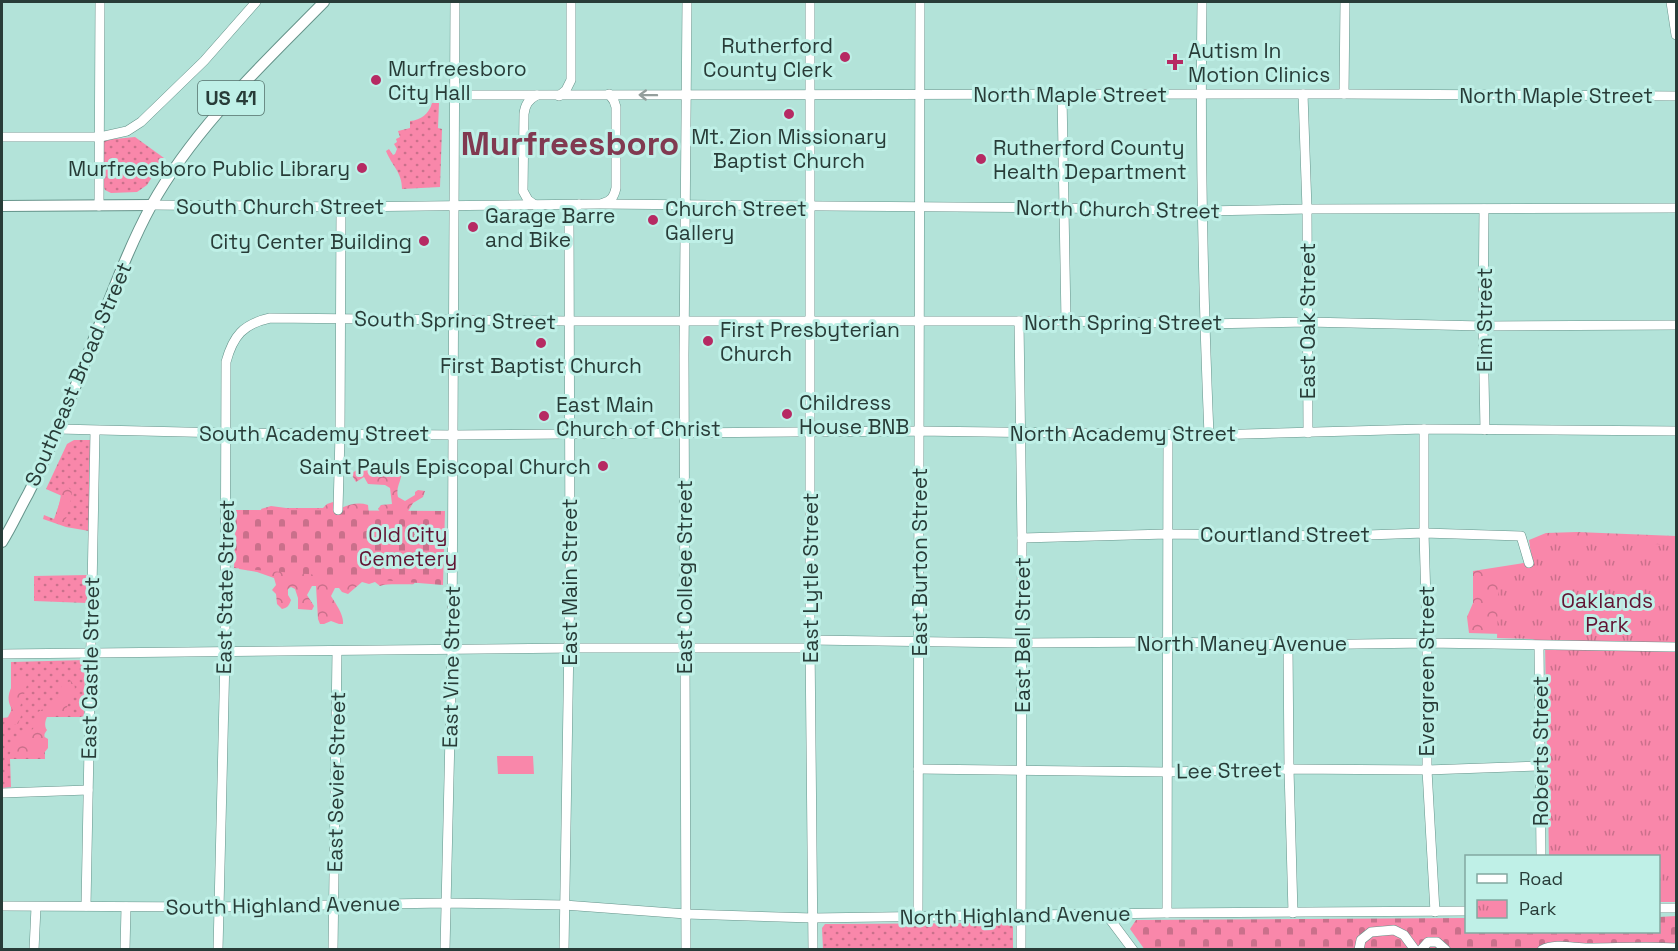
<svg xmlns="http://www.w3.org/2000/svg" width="1678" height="951" font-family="'Space Grotesk',sans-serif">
<defs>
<pattern id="grass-dots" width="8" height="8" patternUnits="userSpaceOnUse" patternTransform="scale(1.5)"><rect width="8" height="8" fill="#f987aa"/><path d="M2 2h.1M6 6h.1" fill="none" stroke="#ca708b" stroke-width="1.8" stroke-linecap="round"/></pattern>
<pattern id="forest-crowns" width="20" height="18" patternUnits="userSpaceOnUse" patternTransform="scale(1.5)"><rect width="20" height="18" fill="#f987aa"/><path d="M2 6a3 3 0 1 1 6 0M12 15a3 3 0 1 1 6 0" fill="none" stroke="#ca708b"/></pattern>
<pattern id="cemetery-stones" width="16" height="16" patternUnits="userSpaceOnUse" patternTransform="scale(1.5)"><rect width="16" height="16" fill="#f987aa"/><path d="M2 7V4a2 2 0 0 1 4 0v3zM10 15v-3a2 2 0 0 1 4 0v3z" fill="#ca708b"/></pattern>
<pattern id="park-tufts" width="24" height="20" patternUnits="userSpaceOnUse" patternTransform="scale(1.5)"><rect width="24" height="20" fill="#f987aa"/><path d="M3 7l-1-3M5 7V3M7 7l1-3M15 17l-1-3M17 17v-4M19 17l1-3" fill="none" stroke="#ca708b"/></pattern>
</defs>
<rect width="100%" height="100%" fill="#b3e3d9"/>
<g fill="url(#grass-dots)">
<path d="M 432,103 L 439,103 L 438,128 L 442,129 L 440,187 L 402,189 C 402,172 392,166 386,151 L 389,149 L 393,155 L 395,154 L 397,149 L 394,144 L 397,142 L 396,139 L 400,137 L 398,131 L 410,128 L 410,121 C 421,120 429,114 432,103 Z"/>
<polygon points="135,137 164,158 147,185 137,192 111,193 105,190 103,184 104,140"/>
<polygon points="74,440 90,440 89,531 66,527 43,519 44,515 54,519 62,496 46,489 67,444"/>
<polygon points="88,575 87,603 34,601 34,576"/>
<polygon points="85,660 84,717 44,717 45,759 10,759 11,787 2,788 2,718 11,717 11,662"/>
<polygon points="1009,923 1013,927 1013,949 823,949 822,928 825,924"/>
</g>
<g fill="url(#forest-crowns)">
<path d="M 386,462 L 401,466 C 404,480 395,485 398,497 L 405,501 L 415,495 L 415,492 L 418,490 L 425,491 L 423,497 L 413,503 L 407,513 L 383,515 L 378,509 L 381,505 L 392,504 L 390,488 L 385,485 L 368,484 L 364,477 L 356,482 L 353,477 L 352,473 L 365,465 L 376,467 Z"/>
<path d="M 66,485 L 72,491 L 71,498 L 65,523 L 56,521 C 56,510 62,500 61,488 Z"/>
<path d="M 333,502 L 336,506 L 341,508 C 350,504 359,502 368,505 L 369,515 L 262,513 L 261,509 L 271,506 L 286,508 L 323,508 L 327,504 Z"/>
<polygon points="1577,532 1676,536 1676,549 1501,634 1469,633 1467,617 1473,603 1473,571 1524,563 1532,560 1529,540 1546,533"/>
<path d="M 239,566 L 416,579 L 414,584 C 405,585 388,583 380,586 L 375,582 L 369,584 L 362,582 L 348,594 L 342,592 L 339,588 L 335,588 L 331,596 C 336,604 344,615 343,624 L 339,624 L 331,621 L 324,624 L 320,624 L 318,619 L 316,586 L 312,586 L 307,595 L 314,606 L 312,610 L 298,609 L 298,598 L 295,589 L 291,587 L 288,589 L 288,595 L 291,600 C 289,606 287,608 282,609 L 277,604 L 276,594 L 272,590 L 276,585 L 274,578 L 257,572 L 239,569 Z"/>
<path d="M 19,674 L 23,674 L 27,685 L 20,707 L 21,716 L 18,724 L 4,725 L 12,709 C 4,696 12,686 19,674 Z"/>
<path d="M 71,681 L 75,687 L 65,712 L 62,715 L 52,714 L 48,715 C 45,720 44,726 47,730 L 43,736 L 48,739 L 48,748 L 44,753 L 43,757 L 9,757 L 14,740 L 33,729 L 38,712 L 57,700 L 62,685 Z"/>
</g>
<g fill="url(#cemetery-stones)">
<polygon points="236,510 445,511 443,585 234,568"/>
<polygon points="1676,916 1676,949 1145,950 1130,929 1136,920 1466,918 1466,932 1658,932 1659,917"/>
</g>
<polygon fill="url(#park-tufts)" points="1569,540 1676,545 1676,902 1659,902 1658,856 1549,856 1545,643 1532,639 1497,638 1499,572 1532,560 1530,542"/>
<polygon fill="#f987aa" points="497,756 533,756 534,774 498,774"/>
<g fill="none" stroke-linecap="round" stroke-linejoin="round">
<defs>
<g id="minor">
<polyline points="810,2 810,640 813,950"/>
<path d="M 1202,2 C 1200,146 1203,291 1209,435"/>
<polyline points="1671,2 1676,35"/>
<polyline points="1062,94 1066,321"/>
<polyline points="1303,94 1307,209 1308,433"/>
<polyline points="1344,94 1345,2"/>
<polyline points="454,95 1344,94 1676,96"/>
<polyline points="559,96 566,90 571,80 571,2"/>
<polyline points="2,137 100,137 127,131 141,122 204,61 256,2"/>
<path d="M 603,203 C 611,201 614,197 616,188 L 616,107 L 614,101 L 609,94"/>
<polyline points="152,205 341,207 600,204 1064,208 1203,211 1307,209 1676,208"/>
<path d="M 535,205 L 528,200 L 523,191 L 524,114 C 525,105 528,100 537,95"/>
<polyline points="99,206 100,2"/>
<polyline points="1484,209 1483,326 1485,430"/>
<polyline points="1019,321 1022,538 1021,950"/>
<polyline points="58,429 227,433 454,435 918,431 1209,435 1424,429 1676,431"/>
<polyline points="1424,429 1424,533 1427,636 1427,770 1435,912"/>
<polyline points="338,510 340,434 341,207"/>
<polyline points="1022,538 1167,534 1339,536 1424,533 1521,536 1529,563"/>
<polyline points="810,640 1022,643 1168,642 1288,645 1427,643 1674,647"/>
<polyline points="1288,645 1289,769 1293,913"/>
<polyline points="1539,646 1541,856"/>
<polyline points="2,654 576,648 810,648"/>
<polyline points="918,769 1167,772 1289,769 1427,770 1539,766"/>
<polyline points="2,793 88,790"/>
<polyline points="2,906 213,907 445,903 564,905 686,914 813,918 1167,913 1466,911"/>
<polyline points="86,906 95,431"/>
<polyline points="1658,908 1676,908"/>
<polyline points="1167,913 1168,435"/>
<polyline points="1106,914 1133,950"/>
<polyline points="918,917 920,2"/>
<polyline points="34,950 36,907"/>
<polyline points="125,950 126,907"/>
<path d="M 218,950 L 225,656 L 226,362 C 233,336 243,324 270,318 L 569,321 L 1066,321 L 1204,324 L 1307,322 L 1483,326 L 1676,325"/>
<polyline points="333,950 337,651"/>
<polyline points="445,950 452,649 455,2"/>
<polyline points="564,950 570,577 569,215 579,204"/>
<polyline points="686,950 684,356 687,2"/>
<polyline points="1359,950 1361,940 1371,932 1394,930 1404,935 1415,950"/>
<polyline points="1421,950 1428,942 1437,942 1446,950"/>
<path d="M 1542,950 C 1555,943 1573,948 1588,948 C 1617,948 1647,946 1676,948"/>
</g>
<g id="major">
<polyline points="2,206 152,205"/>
<path d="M 2,542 C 12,526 19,510 28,494 C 57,437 79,377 102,318 C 117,280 132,241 151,206 C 195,127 262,65 324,2"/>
</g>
</defs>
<use href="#minor" stroke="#65938a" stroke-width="10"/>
<use href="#major" stroke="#65938a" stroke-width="12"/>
<use href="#minor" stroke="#fff" stroke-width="9"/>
<use href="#major" stroke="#fff" stroke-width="10"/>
</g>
<defs><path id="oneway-shaft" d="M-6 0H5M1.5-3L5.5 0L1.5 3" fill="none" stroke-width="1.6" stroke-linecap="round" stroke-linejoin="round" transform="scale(1.5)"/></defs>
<use stroke="#949e9c" href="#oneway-shaft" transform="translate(648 95) rotate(-179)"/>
<g fill="#b62a63" stroke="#bff0e7" stroke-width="2">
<circle cx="845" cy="57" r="6"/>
<path d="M1172 53h6v6h6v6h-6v6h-6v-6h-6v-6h6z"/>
<circle cx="376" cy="80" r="6"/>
<circle cx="789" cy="114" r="6"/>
<circle cx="981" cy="159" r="6"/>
<circle cx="362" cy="168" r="6"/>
<circle cx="653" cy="220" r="6"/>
<circle cx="473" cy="227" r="6"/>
<circle cx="424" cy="241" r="6"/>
<circle cx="708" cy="341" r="6"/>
<circle cx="541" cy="343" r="6"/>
<circle cx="787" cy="414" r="6"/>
<circle cx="544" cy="416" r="6"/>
<circle cx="603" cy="466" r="6"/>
</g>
<g text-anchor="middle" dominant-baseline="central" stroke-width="6" stroke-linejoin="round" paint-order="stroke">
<rect fill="#bff0e7" stroke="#55726c" stroke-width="1.5" x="198" y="81" width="66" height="34" rx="4.5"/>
<g font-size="20" font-weight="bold" fill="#283c38">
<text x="231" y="98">US 41</text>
</g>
<g font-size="21" fill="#283c38" stroke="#bff0e7" text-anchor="start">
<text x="833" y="45" text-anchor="end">Rutherford<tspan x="833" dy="24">County Clerk</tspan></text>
<text x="1188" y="50">Autism In<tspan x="1188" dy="24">Motion Clinics</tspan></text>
<text x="388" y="68">Murfreesboro<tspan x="388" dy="24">City Hall</tspan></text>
<text x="789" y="136" text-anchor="middle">Mt. Zion Missionary<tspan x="789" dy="24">Baptist Church</tspan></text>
<text x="993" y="147">Rutherford County<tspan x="993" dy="24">Health Department</tspan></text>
<text x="350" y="168" text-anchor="end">Murfreesboro Public Library</text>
<text x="665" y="208">Church Street<tspan x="665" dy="24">Gallery</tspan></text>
<text x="485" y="215">Garage Barre<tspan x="485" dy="24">and Bike</tspan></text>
<text x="412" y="241" text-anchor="end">City Center Building</text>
<text x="720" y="329">First Presbyterian<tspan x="720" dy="24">Church</tspan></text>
<text x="541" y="365" text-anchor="middle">First Baptist Church</text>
<text x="799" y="402">Childress<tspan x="799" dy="24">House BNB</tspan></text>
<text x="556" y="404">East Main<tspan x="556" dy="24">Church of Christ</tspan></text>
<text x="591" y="466" text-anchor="end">Saint Pauls Episcopal Church</text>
</g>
<g font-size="21" fill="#283c38" stroke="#bff0e7">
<text x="1070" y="94">North Maple Street</text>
<text x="1556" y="95">North Maple Street</text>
<text x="280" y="206">South Church Street</text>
<text transform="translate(1118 209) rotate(1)">North Church Street</text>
<text transform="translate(455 320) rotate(1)">South Spring Street</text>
<text transform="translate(1484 320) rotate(-90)">Elm Street</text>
<text transform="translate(1307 321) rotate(-90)">East Oak Street</text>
<text x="1123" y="322">North Spring Street</text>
<text transform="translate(78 374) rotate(-67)">Southeast Broad Street</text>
<text x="314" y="433">South Academy Street</text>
<text x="1123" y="433">North Academy Street</text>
<text x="1285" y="534">Courtland Street</text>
<text transform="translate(919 562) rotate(-90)">East Burton Street</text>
<text transform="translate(684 577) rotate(-90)">East College Street</text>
<text transform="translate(810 578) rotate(-90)">East Lytle Street</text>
<text transform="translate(569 582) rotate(-90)">East Main Street</text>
<text transform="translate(225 587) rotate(-89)">East State Street</text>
<text transform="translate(1022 635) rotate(-90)">East Bell Street</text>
<text x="1242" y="643">North Maney Avenue</text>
<text transform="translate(451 667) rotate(-89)">East Vine Street</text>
<text transform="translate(90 668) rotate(-89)">East Castle Street</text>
<text transform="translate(1426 671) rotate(-90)">Evergreen Street</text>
<text transform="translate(1540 751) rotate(-90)">Roberts Street</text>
<text transform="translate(1229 770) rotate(-1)">Lee Street</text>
<text transform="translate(336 782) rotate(-89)">East Sevier Street</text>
<text transform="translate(283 905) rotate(-1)">South Highland Avenue</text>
<text transform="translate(1015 915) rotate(-1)">North Highland Avenue</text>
</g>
<g font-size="21" fill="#621433" stroke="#bff0e7">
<text x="408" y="534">Old City<tspan x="408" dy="24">Cemetery</tspan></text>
<text x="1607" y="600">Oaklands<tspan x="1607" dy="24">Park</tspan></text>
</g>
<g font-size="33" font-weight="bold" fill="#813a51" stroke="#bff0e7">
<text x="570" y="144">Murfreesboro</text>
</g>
</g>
<rect width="1678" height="951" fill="none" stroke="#283c38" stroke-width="6"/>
<rect x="1465" y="855" width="195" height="78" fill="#bff0e7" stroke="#83a8a1" stroke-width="1.5"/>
<rect x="1477" y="874" width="30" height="9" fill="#ffffff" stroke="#83a8a1" stroke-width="1.5"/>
<text x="1519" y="885" font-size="18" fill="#283c38">Road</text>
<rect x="1477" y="900" width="30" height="18" fill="url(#park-tufts)" stroke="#83a8a1" stroke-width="1.5"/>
<text x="1519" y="915" font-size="18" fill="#283c38">Park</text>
</svg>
